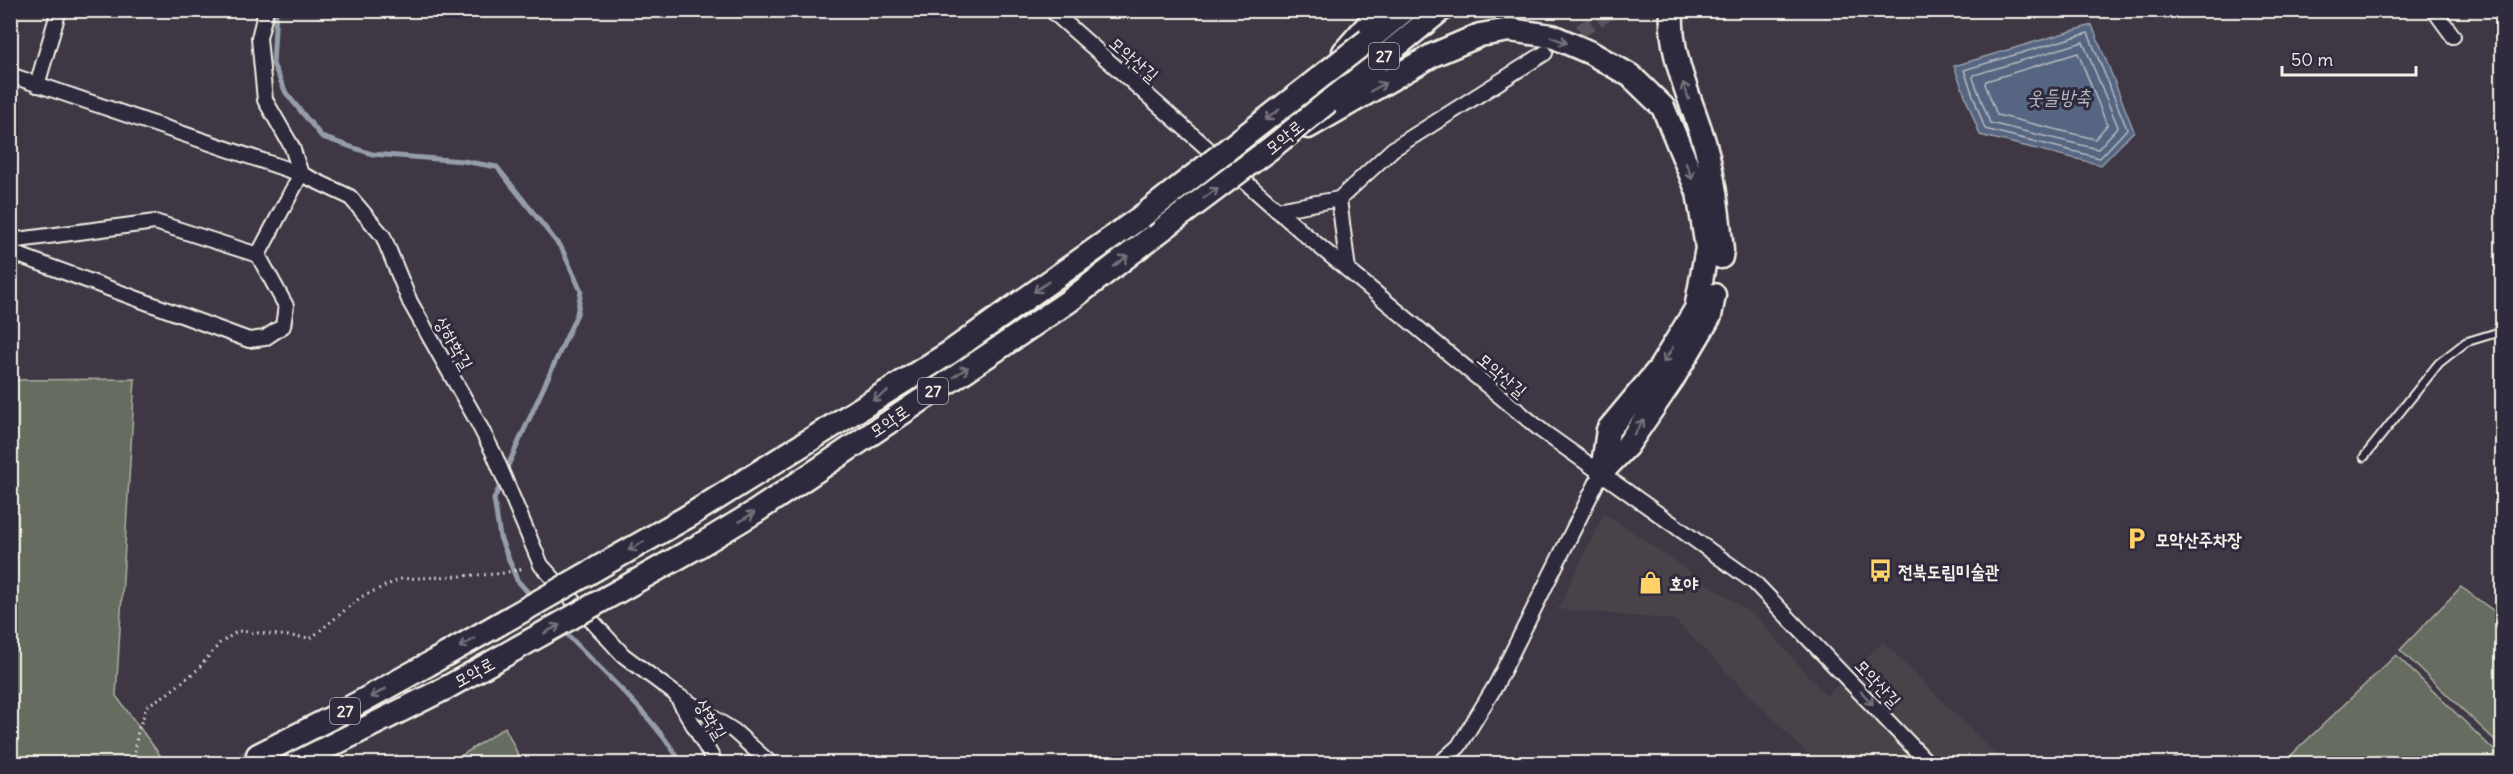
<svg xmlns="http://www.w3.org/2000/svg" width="2513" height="774" font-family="Delius,'Poor Story',sans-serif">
<rect width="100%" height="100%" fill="#3f3844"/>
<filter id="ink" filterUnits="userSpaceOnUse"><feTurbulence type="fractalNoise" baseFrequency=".0167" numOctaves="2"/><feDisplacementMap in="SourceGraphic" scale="12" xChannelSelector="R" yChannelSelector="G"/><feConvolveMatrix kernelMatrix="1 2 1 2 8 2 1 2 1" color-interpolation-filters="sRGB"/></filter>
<g filter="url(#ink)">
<polygon fill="#4a4249" points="1604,513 1758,618 1826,696 1883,642 2004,763 1817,763 1675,620 1558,609"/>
<g fill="#666d60" stroke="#adafa4" stroke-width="1.5">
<polygon points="135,379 116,696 166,763 11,763 11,380"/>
<polygon points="2461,587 2502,617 2502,747 2400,650"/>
<polygon points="2396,655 2502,758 2502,763 2283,763"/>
<polygon points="505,727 522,763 450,763"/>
</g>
<polygon fill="#576581" stroke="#969daa" stroke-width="1.5" points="2092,25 2134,131 2101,165 1980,135 1954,66"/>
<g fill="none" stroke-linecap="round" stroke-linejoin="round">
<g stroke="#b5b9bf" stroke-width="1.5">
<polygon points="2088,33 2127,129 2100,158 1985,129 1964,70"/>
<polygon points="2083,42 2118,127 2098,149 1990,123 1973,78 1974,75"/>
<polygon points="2078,53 2107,125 2095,139 1997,115 1985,84 1986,81"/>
</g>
<g stroke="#969daa" stroke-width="5">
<polyline points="276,10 273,64 286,93 322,137 372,154 463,161 497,167 562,249 581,291 577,314 505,472"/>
<polyline points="502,481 494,499 500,537 517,580 533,598"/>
<path d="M 562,629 C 603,673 650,712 682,764"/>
</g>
<polyline stroke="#5a545d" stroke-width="14" stroke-dasharray="14 7" stroke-linecap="butt" points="1562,42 1614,10"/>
<polyline stroke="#5a545d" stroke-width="22" stroke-dasharray="22 11" stroke-linecap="butt" points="244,764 258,755"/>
<defs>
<polyline id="service" points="2364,457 2439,363 2466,342 2502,331"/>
<g id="minor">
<polyline points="1051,10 1302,232 1542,431 1754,582 1929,764"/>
<polyline points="2434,10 2453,36"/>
<polyline points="10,75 301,174 350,197 383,236 410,302 476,419 494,454 541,565 623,655 674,693 734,731 771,764"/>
<polyline points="37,85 59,10"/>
<polyline points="1339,199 1348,270"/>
<polyline points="1277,210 1339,199 1393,149 1545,53"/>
<polyline points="10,241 155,222 258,255"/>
<polyline points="10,252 249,340 265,338 283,326 286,306 258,255 301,174 292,147 265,100 259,38 266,10"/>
<polyline points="676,695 716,764"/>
<polyline points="1439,764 1459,746 1496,685 1602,472"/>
</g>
<g id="primary">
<path d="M 1672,10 C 1669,58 1692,100 1705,145 C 1715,180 1718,215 1722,250 L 1721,257"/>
<polyline points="1371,38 1405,10"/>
<polyline points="1344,52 1381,10"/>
<polyline points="1328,102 1441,10"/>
<polyline points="1308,127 1433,55 1480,35 1510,30 1552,36 1591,53 1631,76 1663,107 1698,192 1707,248 1696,309 1659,369 1608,430 1602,472"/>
<polyline points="1602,472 1627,446 1672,380 1710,316 1714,295"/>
<polyline points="687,517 949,353 1141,217"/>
<polyline points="697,547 755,512 1069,301 1164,228"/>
<polyline points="258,755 333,717 429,664"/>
<polyline points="294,764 446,688"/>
</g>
</defs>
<use href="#service" stroke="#f4f1e8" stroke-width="11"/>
<use href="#minor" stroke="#f4f1e8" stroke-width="18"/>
<use href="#primary" stroke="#f4f1e8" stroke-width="27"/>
<g stroke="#f4f1e8" stroke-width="3" stroke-dasharray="1.5 4.5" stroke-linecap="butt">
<polyline points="2175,757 2176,764"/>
<polyline points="133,764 138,730 148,705 167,694 197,670 220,643 238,631 311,638 361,597 400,579 499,574 525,568"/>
</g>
<use href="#service" stroke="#2f2a3d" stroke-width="7"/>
<use href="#minor" stroke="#2f2a3d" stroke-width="14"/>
<use href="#primary" stroke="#2f2a3d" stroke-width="22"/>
<defs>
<g id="primary-bridge">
<polyline points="1141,217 1368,40"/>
<polyline points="1164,228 1272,147 1328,102"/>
<polyline points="429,664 687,517"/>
<polyline points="446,688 697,547"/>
</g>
</defs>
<use href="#primary-bridge" stroke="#f4f1e8" stroke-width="27" stroke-linecap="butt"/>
<use href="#primary-bridge" stroke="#2f2a3d" stroke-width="22"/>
</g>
<defs><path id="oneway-shaft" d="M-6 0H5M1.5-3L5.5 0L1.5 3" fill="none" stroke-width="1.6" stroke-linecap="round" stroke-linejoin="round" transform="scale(1.5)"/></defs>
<g stroke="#747079">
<use href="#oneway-shaft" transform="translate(1559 40) rotate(21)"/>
<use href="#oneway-shaft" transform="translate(1378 87) rotate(-30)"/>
<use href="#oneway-shaft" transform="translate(1686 91) rotate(-109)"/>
<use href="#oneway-shaft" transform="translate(1272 115) rotate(143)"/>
<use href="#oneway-shaft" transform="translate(1689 171) rotate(68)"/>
<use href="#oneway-shaft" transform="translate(1211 193) rotate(-36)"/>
<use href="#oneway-shaft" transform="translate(1121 261) rotate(-38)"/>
<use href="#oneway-shaft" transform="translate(1041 287) rotate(145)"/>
<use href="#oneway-shaft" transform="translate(1668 355) rotate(122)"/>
<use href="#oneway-shaft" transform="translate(961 372) rotate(-34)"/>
<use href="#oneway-shaft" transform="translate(880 396) rotate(148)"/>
<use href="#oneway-shaft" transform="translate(1639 427) rotate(-55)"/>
<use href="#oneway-shaft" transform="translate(747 517) rotate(-31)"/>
<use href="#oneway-shaft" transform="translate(636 546) rotate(150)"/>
<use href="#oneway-shaft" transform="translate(552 629) rotate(-29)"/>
<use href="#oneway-shaft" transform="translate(467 643) rotate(150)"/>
<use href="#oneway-shaft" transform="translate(378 693) rotate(151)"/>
<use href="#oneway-shaft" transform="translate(1867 698) rotate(47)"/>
</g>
</g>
<defs>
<symbol id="parking-bare" viewBox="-9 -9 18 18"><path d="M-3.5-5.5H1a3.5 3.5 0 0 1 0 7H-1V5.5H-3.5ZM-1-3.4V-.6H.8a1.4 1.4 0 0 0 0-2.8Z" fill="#ffd166" stroke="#2f2a3d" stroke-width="2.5" paint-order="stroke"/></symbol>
<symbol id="bus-bare" viewBox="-9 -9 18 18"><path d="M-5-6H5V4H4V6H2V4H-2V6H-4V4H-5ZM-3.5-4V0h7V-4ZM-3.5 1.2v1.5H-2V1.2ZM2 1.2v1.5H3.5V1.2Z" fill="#ffd166" stroke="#2f2a3d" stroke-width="2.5" paint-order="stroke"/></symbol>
<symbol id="shop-bare" viewBox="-9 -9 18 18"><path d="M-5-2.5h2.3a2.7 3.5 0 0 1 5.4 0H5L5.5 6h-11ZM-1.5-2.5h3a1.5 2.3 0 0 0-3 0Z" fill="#ffd166" stroke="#2f2a3d" stroke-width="2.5" paint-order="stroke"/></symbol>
</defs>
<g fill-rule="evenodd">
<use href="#parking-bare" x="2120" y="522" width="33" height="33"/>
<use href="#bus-bare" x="1864" y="554" width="33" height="33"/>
<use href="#shop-bare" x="1634" y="566" width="33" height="33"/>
</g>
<g text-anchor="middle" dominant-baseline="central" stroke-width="6" stroke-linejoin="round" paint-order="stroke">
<g fill="#2f2a3d" stroke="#b9b5b5" stroke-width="1.5">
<rect x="1369" y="43" width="30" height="26" rx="4.5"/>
<rect x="918" y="378" width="30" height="26" rx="4.5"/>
<rect x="330" y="698" width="30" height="26" rx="4.5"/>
</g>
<g font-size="16" font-weight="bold" fill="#f4f1e8">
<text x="1384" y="56">27</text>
<text x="933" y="391">27</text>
<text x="345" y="711">27</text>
</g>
<g font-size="18" fill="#f4f1e8" stroke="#2f2a3d">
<text transform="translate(1134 59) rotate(41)">모악산길</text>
<text transform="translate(1284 137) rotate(-39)">모악로</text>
<text transform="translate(454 343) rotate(60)">상하학길</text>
<text transform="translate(1502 375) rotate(40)">모악산길</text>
<text transform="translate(889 421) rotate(-34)">모악로</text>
<text transform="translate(474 672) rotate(-29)">모악로</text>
<text transform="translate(1878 683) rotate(47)">모악산길</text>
<text transform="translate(711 719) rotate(59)">상학길</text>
</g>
<g font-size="18" font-weight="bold" fill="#f4f1e8" stroke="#2f2a3d" text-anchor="start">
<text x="2155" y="539">모악산주차장</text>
<text x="1898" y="571">전북도립미술관</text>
<text x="1669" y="583">호야</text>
</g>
<g font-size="20" font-style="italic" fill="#b5b9bf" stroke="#2f2a3d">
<text x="2059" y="96">웃들방축</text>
</g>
</g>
<rect width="2513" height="774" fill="none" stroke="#2f2a3d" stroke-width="36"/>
<rect x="18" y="18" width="2477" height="738" fill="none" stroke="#f4f1e8" stroke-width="2" filter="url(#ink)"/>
<path d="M2282 66v9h134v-9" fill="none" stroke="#f4f1e8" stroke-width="3"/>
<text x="2291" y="66" font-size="18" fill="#f4f1e8" stroke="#2f2a3d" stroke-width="4.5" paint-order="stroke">50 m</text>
</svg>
